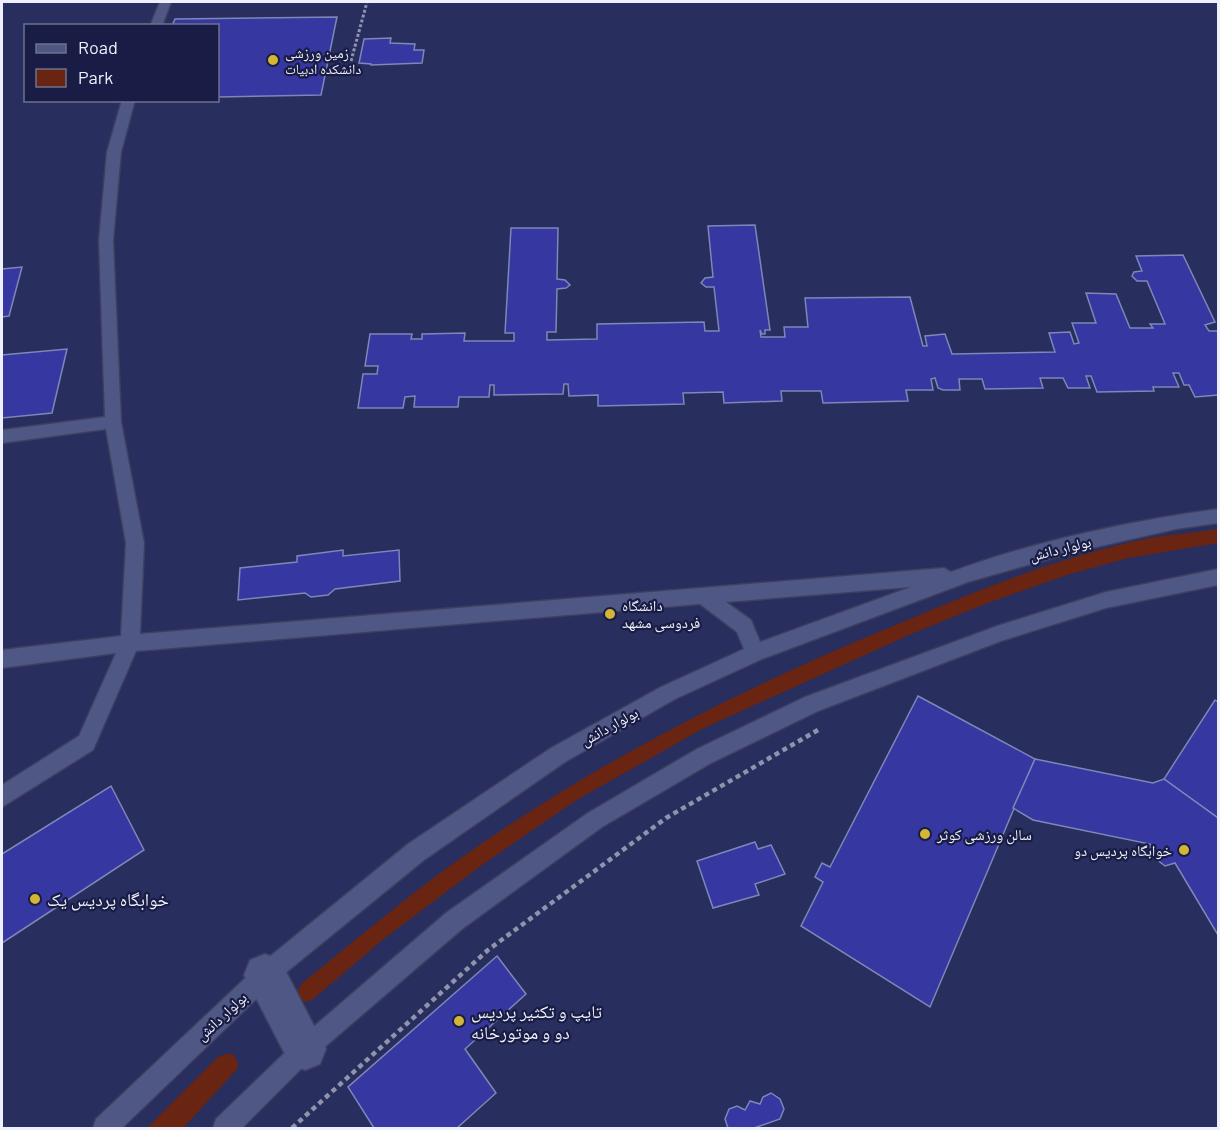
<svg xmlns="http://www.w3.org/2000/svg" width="1220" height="1130" font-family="Barlow,'Noto Naskh Arabic',sans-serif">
<rect width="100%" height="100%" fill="#22264f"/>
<path fill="#282e5d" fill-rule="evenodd" d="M 2,2 L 1218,2 L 1218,1128 L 2,1128 ZM 26,26 L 218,26 L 218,100 L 26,100 Z"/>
<g fill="#692512">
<path d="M 1218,529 L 1218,543 L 1128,558 L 1067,575 L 985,604 L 909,635 L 704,728 L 575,801 L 482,865 L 385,938 L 312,1000 L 305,1002 L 298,998 L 298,990 L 302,983 C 355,941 406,897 461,858 C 595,763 740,689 891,627 C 973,592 1058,557 1146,539 C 1170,534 1195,533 1218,529 Z"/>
<polygon points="226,1054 233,1054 237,1060 238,1068 183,1128 147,1128 218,1057"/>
</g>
<g fill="#3637a0" stroke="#7e87b8" stroke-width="1.5">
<polygon points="337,17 321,95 218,97 218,26 172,26 175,19"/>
<polygon points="391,38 390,43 415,44 414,50 424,50 422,63 371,65 371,64 359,63 364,39"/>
<polygon points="755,225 770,330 765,330 765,334 762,334 760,330 761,337 785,337 784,327 808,327 805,298 910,297 923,346 927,346 925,336 945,334 952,354 1055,352 1049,333 1070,332 1074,344 1079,343 1072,323 1096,323 1086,293 1116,294 1130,328 1153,328 1150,324 1165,324 1147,281 1137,281 1132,276 1134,272 1142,271 1136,256 1183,255 1215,322 1205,325 1209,331 1218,331 1218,395 1195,397 1189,385 1184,385 1179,373 1173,373 1179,387 1153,387 1154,391 1097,392 1091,376 1086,376 1090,388 1068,388 1063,378 1040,378 1043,388 985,389 982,379 959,379 960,390 943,390 938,388 935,378 931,379 933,390 906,390 908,401 823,403 821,391 781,391 782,401 724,403 723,392 683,393 684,404 598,406 598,395 569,396 568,384 564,384 563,394 494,395 494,385 490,385 489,397 459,397 458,407 414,407 415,396 405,397 403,408 358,408 363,374 377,374 378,366 365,366 370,334 412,334 411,339 422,339 422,334 465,333 464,341 514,341 514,333 505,333 511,228 558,228 557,279 565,280 570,285 566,288 557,289 556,332 547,332 547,340 597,339 597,324 704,322 705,331 719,331 714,287 706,287 701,283 705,278 713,277 708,226"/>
<polygon points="22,267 9,316 2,317 2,269"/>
<polygon points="67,349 52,413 2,418 2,355"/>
<polygon points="343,550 343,556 399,550 400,581 335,589 328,595 311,597 305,593 238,600 240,568 297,562 297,556"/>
<polygon points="918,696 1035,759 930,1007 801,926 823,882 815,877 822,863 830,867"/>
<polygon points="1215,700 1218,702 1218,818 1164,779"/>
<polygon points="1035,759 1153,783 1164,779 1218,818 1218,935 1175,863 1165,866 1151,855 1150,844 1033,820 1013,808"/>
<polygon points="111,786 144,850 2,943 2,854"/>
<polygon points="755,842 758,849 771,845 785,874 755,884 759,895 713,908 697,861"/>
<polygon points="497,956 526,994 465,1049 496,1093 457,1128 374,1128 348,1087"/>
<polygon points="771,1093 780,1099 784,1109 780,1119 754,1128 728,1128 725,1119 729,1109 737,1106 745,1110 750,1101 760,1104 763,1097"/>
</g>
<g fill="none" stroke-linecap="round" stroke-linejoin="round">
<defs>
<g id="lane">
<polygon points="160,2 171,2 162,26 150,26"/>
<path d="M 122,100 L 135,100 L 121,152 L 113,240 L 121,422 L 144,543 L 140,634 L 944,568 L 951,572 C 1035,541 1130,521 1218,509 L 1218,523 L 1176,529 L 1070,553 L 968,582 L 762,659 L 675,699 L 565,762 L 424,860 L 273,983 L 122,1128 L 93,1128 L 96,1119 L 257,967 L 408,844 L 551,748 L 661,687 L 744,649 L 737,632 L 700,604 L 136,651 L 93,750 L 2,807 L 2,785 L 79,736 L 116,653 L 2,668 L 2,650 L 121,636 L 126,543 L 106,429 L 2,443 L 2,430 L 105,417 L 99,240 L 107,152 ZM 911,587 L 760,642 L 751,620 L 726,602 Z"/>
<polygon points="1218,569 1218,585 1106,608 1001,641 818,711 711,763 602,827 462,929 313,1057 242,1128 213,1128 216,1119 297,1041 446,913 588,813 697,749 805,697 1000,625 1106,592"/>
</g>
<polygon id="street" points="265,954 280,960 326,1049 320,1064 305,1070 290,1064 244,975 250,960"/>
</defs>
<use href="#lane" stroke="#3e3f60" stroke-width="3"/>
<use href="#street" stroke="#3e3f60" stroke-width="3"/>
<polyline stroke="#9093ab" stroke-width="3" stroke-dasharray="3 2" stroke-linecap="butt" points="351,61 367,2"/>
<polyline stroke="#9093ab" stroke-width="4.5" stroke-dasharray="5 4" stroke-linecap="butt" points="292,1128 488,950 666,818 818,730"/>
<use href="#lane" fill="#4f5784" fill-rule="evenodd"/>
<use href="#street" fill="#4f5784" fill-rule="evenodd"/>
</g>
<g fill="#d3b635" stroke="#191c44" stroke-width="2">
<circle cx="273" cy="60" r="6"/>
<circle cx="610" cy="614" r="6"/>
<circle cx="925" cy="834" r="6"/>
<circle cx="1184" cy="850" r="6"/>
<circle cx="35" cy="899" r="6"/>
<circle cx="459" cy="1021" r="6"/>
</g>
<g text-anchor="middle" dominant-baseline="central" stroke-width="4.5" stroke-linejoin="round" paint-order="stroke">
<g font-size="14" fill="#eef1fb" stroke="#191c44" text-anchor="start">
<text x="285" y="52">زمین ورزشی<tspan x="285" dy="16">دانشکده ادبیات</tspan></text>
</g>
<g font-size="15" fill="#eef1fb" stroke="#191c44">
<text transform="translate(1060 548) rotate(-14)">بولوار دانش</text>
<text transform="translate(609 726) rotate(-29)">بولوار دانش</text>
<text transform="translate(221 1016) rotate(-43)">بولوار دانش</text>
</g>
<g font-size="15" fill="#eef1fb" stroke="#191c44" text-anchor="start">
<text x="622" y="605">دانشگاه<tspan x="622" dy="17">فردوسی مشهد</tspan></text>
<text x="937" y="834">سالن ورزشی کوثر</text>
<text x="1172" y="850" text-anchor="end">خوابگاه پردیس دو</text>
</g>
<g font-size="18" fill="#eef1fb" stroke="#191c44" text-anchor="start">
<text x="47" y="899">خوابگاه پردیس یک</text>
<text x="471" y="1011">تایپ و تکثیر پردیس<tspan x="471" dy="21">دو و موتورخانه</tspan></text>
</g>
</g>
<rect width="1220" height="1130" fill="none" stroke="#eef1fb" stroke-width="6"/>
<rect x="24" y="24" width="195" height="78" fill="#191c44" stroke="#6e718d" stroke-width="1.5"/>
<rect x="36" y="44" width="30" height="9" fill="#4f5784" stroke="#6e718d" stroke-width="1.5"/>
<text x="78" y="54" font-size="18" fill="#eef1fb">Road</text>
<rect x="36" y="69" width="30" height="18" fill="#692512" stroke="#6e718d" stroke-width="1.5"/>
<text x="78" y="84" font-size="18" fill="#eef1fb">Park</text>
</svg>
